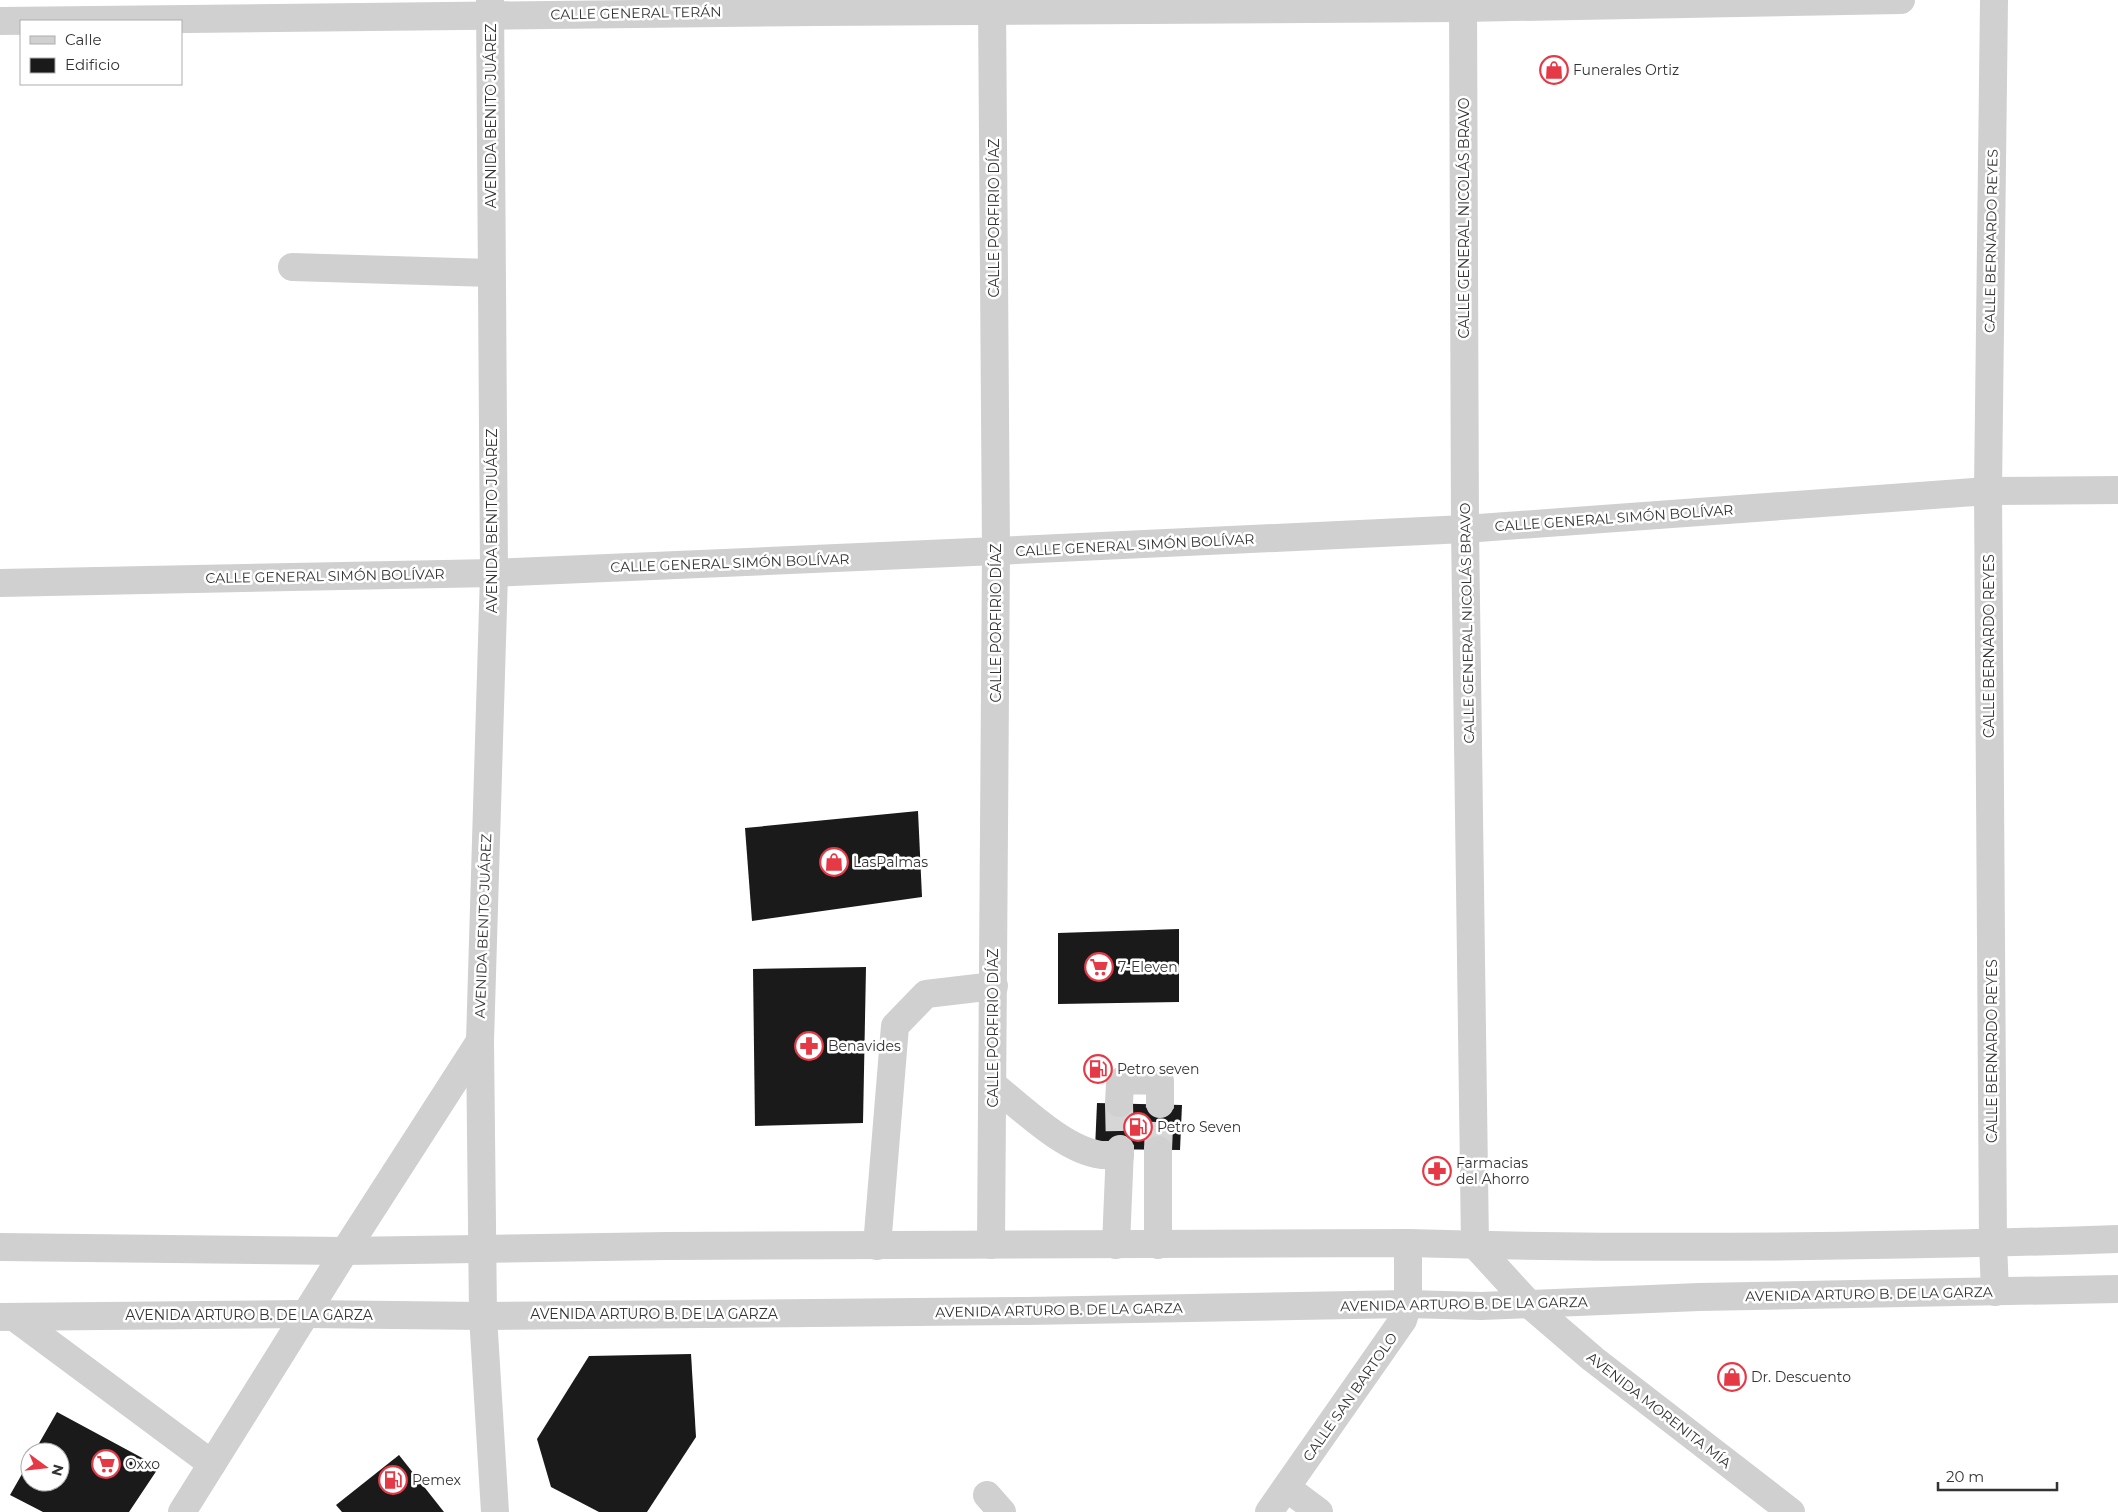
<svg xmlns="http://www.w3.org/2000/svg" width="2118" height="1512" font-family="Montserrat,sans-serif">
<rect width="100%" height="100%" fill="#fff"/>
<g fill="#1a1a1a">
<polygon points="918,811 922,897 752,921 745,828"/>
<polygon points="1179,929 1179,1002 1058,1004 1058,933"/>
<polygon points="866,967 863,1123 755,1126 753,969"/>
<polygon points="1097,1103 1182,1105 1180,1150 1095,1149"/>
<polygon points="691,1354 696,1437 647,1512 599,1512 551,1487 537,1439 589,1356"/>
<polygon points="57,1412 159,1467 129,1512 43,1512 10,1495 30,1460 30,1482 60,1482 60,1452 34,1452"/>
<polygon points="399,1455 444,1512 342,1512 336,1505"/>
</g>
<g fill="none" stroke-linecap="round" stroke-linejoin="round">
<g stroke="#d6d6d6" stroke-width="28" stroke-dasharray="28 14" stroke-linecap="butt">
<polyline points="1119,1103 1120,1149"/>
<polyline points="1158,1150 1160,1104"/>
</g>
<g stroke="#d0d0d0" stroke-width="28">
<polyline points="490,0 494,574 480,1041 483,1316 495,1512"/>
<polyline points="1463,0 1465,529 1475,1245"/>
<polyline points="1994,0 1988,491 1993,1243 1995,1292"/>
<polyline points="0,21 816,12 1463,8 1901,0"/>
<polyline points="292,267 491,273"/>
<polyline points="0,583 493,573 996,551 1465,529 1988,491 2118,490"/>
<path d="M 993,1085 C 1022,1108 1064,1150 1101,1155 C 1107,1155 1114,1155 1120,1155"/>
<polyline points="1119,1103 1120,1084 1123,1080 1160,1081 1160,1104"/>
<polyline points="991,1245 996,551 992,0"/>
<polyline points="1116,1245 1120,1149"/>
<polyline points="1158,1245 1158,1150"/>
<polyline points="1475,1245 1530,1305 1593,1359 1791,1512"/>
<polyline points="877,1246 895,1026 926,994 994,986"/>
<path d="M 0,1247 L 345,1251 L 667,1246 L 1408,1243 C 1644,1250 1882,1247 2118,1239"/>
<polyline points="0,1317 305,1314 483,1316 1027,1311 1408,1304 1481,1306 1699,1297 2118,1289"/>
<polyline points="14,1317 212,1464"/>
<polyline points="1287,1488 1319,1512"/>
<polyline points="987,1495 1002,1512"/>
<polyline points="182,1512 345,1251 480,1041"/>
<polyline points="1269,1512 1403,1320 1408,1304 1408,1243"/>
</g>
</g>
<defs>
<symbol id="shop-ring" viewBox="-11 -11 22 22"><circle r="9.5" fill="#fff" stroke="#e63946" stroke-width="1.5"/><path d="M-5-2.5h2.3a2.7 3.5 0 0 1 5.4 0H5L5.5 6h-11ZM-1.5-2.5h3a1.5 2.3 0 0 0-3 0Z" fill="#e63946"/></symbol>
<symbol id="supermarket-ring" viewBox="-11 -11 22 22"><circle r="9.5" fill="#fff" stroke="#e63946" stroke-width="1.5"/><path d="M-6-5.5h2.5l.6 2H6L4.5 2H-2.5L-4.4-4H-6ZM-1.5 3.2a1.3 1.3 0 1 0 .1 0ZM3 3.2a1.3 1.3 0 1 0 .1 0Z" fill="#e63946"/></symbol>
<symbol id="pharmacy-ring" viewBox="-11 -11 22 22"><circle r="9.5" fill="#fff" stroke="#e63946" stroke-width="1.5"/><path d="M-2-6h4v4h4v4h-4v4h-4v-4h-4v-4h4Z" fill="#e63946"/></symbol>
<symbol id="fuel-ring" viewBox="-11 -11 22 22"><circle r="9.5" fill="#fff" stroke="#e63946" stroke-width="1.5"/><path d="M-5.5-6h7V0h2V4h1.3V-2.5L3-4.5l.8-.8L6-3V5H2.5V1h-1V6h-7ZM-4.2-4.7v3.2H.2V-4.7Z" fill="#e63946"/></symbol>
</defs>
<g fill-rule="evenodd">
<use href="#shop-ring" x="1538" y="54" width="32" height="32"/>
<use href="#shop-ring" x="818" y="846" width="32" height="32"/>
<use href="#supermarket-ring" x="1083" y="951" width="32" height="32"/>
<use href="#pharmacy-ring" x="793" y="1030" width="32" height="32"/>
<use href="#fuel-ring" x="1082" y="1053" width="32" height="32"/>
<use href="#fuel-ring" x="1122" y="1111" width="32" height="32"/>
<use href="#pharmacy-ring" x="1421" y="1155" width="32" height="32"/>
<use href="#shop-ring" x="1716" y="1361" width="32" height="32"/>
<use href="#supermarket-ring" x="90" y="1448" width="32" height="32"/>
<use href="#fuel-ring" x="377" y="1464" width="32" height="32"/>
</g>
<g text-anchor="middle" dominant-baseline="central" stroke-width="5" stroke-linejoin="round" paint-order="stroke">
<g font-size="14" fill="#333" stroke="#fff">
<text transform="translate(636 13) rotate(-1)">CALLE GENERAL TERÁN</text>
<text transform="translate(491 116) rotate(-90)">AVENIDA BENITO JUÁREZ</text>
<text transform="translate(994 218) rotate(-90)">CALLE PORFIRIO DÍAZ</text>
<text transform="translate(1464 218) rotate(-90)">CALLE GENERAL NICOLÁS BRAVO</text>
<text transform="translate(1991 241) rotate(-89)">CALLE BERNARDO REYES</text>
<text transform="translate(1614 518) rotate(-4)">CALLE GENERAL SIMÓN BOLÍVAR</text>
<text transform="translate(492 521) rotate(-90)">AVENIDA BENITO JUÁREZ</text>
<text transform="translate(1135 545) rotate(-3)">CALLE GENERAL SIMÓN BOLÍVAR</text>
<text transform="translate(730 563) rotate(-2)">CALLE GENERAL SIMÓN BOLÍVAR</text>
<text transform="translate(325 576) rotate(-1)">CALLE GENERAL SIMÓN BOLÍVAR</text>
<text transform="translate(996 623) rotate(-90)">CALLE PORFIRIO DÍAZ</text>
<text transform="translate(1467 623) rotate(-91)">CALLE GENERAL NICOLÁS BRAVO</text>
<text transform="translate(1989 646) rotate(-90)">CALLE BERNARDO REYES</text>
<text transform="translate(483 926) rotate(-88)">AVENIDA BENITO JUÁREZ</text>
<text transform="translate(993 1028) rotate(-90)">CALLE PORFIRIO DÍAZ</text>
<text transform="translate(1992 1051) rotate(-90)">CALLE BERNARDO REYES</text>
<text transform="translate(1869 1294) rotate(-1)">AVENIDA ARTURO B. DE LA GARZA</text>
<text transform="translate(1464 1304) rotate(-1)">AVENIDA ARTURO B. DE LA GARZA</text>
<text transform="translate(1059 1310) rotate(-1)">AVENIDA ARTURO B. DE LA GARZA</text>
<text x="654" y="1314">AVENIDA ARTURO B. DE LA GARZA</text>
<text x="249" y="1315">AVENIDA ARTURO B. DE LA GARZA</text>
<text transform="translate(1350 1397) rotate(-55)">CALLE SAN BARTOLO</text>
<text transform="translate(1659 1410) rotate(38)">AVENIDA MORENITA MÍA</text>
</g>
<g font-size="14" fill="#333" stroke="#fff" text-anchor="start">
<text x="1573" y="70">Funerales Ortiz</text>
<text x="853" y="862">LasPalmas</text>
<text x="1118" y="967">7-Eleven</text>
<text x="828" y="1046">Benavides</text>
<text x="1117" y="1069">Petro seven</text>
<text x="1157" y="1127">Petro Seven</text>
<text x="1456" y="1163">Farmacias<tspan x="1456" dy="16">del Ahorro</tspan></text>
<text x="1751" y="1377">Dr. Descuento</text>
<text x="125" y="1464">Oxxo</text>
<text x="412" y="1480">Pemex</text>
</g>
</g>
<rect x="20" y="20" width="162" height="65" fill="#ffffff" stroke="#adadad"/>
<rect x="30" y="36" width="25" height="8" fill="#d0d0d0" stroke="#adadad"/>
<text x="65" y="45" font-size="15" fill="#333333">Calle</text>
<rect x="30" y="58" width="25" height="15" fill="#1a1a1a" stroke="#adadad"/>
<text x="65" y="70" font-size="15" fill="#333333">Edificio</text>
<g transform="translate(45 1467) rotate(105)"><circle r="24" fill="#ffffff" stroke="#adadad"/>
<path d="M0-4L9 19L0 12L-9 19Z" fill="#e63946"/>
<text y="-8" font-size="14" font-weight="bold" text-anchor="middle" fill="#333333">N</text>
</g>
<path d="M1938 1482v8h119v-8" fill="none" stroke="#333333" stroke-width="2.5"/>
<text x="1946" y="1482" font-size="15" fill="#333333" stroke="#ffffff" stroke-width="4" paint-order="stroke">20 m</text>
</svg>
